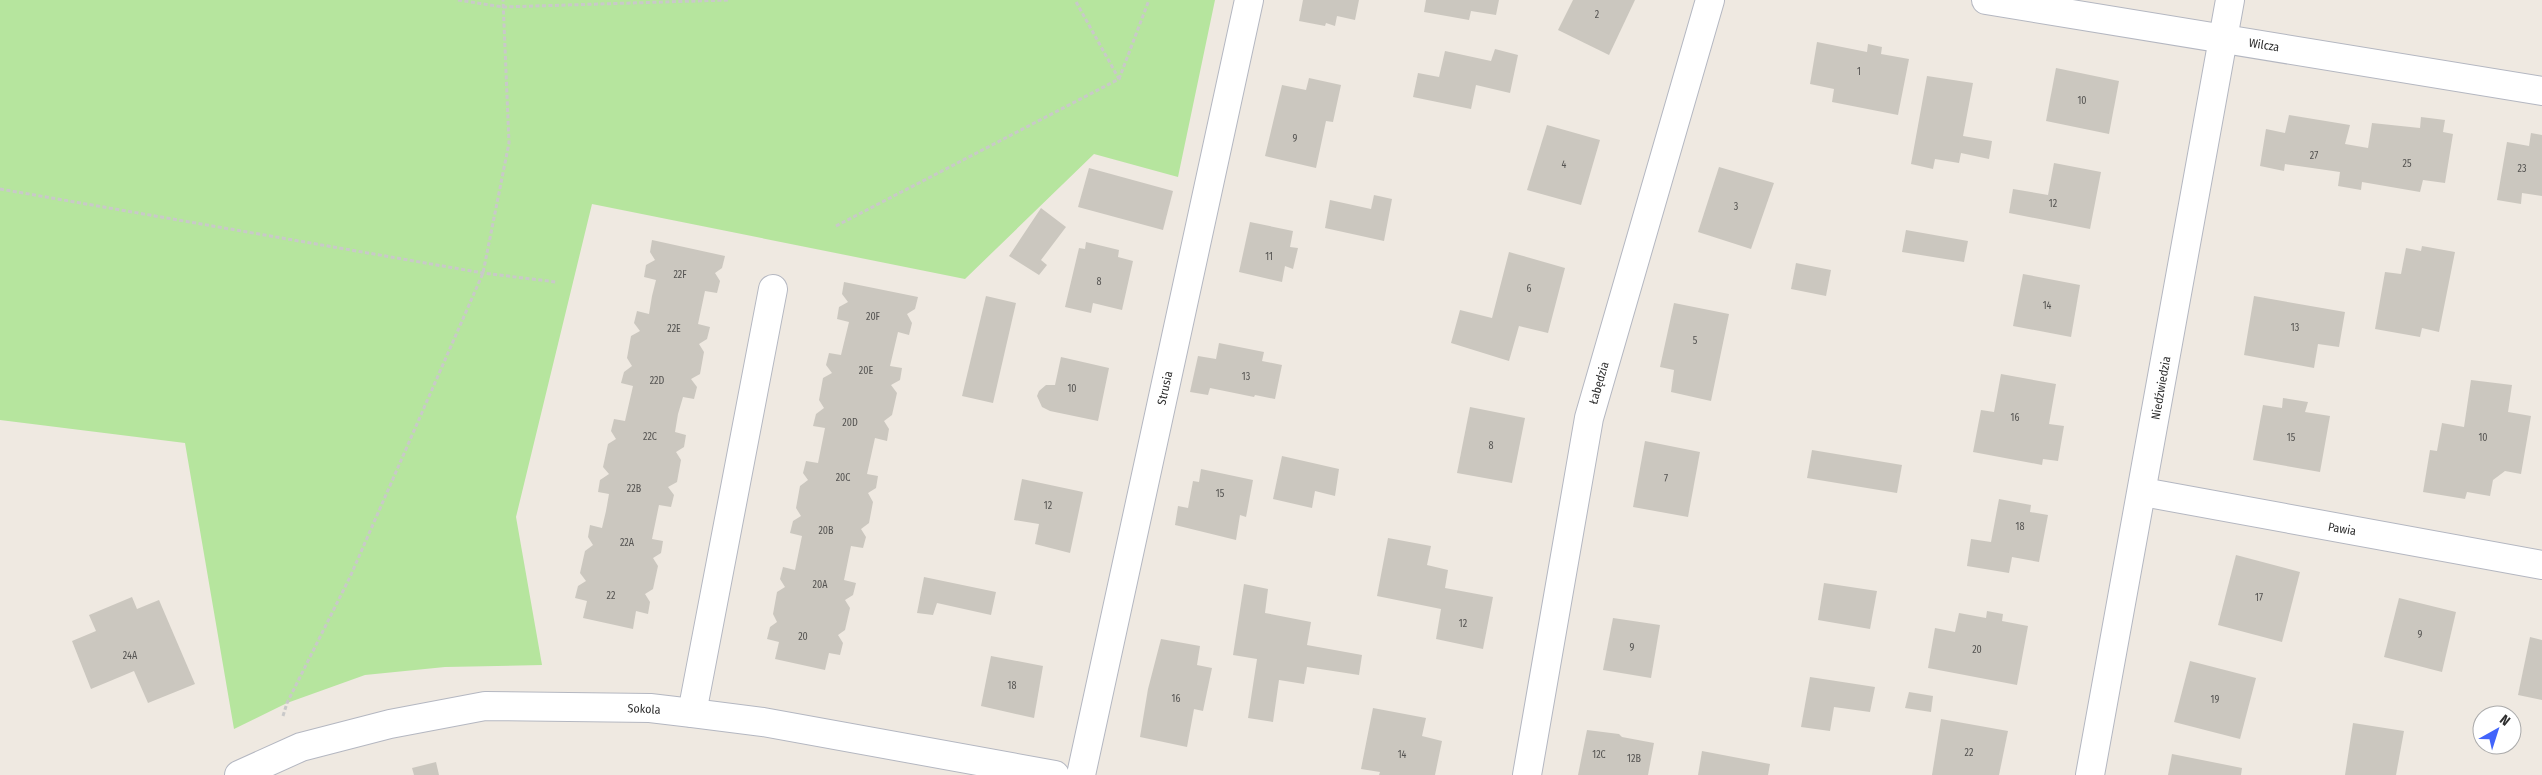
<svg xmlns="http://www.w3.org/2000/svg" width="2542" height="775" font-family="'Fira Sans Condensed',sans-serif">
<rect width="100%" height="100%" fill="#efe9e1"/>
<polygon fill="#b6e59e" points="0,0 1215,0 1178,177 1094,154 965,279 592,204 516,517 542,665 445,667 365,675 287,703 234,729 185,443 0,420"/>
<g fill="#cbc7bf">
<polygon points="1303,0 1359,0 1355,20 1337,16 1335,26 1326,23 1325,26 1299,21"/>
<polygon points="1426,0 1499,0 1496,15 1471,11 1469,20 1424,12"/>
<polygon points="1573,0 1635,0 1609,55 1558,30"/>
<polygon points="1817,42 1867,52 1868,44 1882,47 1881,54 1909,59 1898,115 1832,102 1834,89 1810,84"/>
<polygon points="1495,49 1518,55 1510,93 1476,85 1471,109 1413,97 1418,73 1439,77 1445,51 1491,61"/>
<polygon points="2056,68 2119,81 2109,134 2046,121"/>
<polygon points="1927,76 1973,83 1963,136 1992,141 1989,159 1961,153 1959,163 1935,159 1933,169 1911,164"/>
<polygon points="1309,78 1341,85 1333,122 1326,121 1316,168 1265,156 1282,85 1306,90"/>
<polygon points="2289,115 2350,125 2345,144 2368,148 2372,123 2420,128 2421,117 2445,120 2443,132 2453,134 2445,183 2423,180 2420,192 2362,182 2361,190 2338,186 2340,172 2285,164 2284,171 2260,166 2266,129 2285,133"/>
<polygon points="1547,125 1600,140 1581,205 1527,190"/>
<polygon points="2531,133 2542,135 2542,196 2522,193 2521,204 2497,200 2507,142 2529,146"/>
<polygon points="2054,163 2101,172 2090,229 2009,213 2013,189 2048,195"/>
<polygon points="1719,167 1774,183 1751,249 1698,232"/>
<polygon points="1089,168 1173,191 1163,230 1078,207"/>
<polygon points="1374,195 1392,199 1384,241 1325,228 1330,200 1371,209"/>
<polygon points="1041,208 1066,227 1041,260 1047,265 1039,275 1009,256"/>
<polygon points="1250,222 1293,231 1290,247 1298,248 1293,269 1285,266 1282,282 1239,272"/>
<polygon points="1906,230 1968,241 1964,262 1902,252"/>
<polygon points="652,240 725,256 722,268 715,273 720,281 717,293 705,291 698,324 710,327 707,339 699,344 704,352 700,374 691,379 697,387 694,399 683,397 678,414 675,432 686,435 684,447 676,452 681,460 677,482 668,487 674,495 671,507 659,505 652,539 663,541 661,553 653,558 658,566 653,589 645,594 650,602 648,614 636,611 633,629 583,618 587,601 575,598 578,586 586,581 580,573 585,551 593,545 588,537 590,525 602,528 606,511 609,494 598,492 600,480 609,474 603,467 608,444 616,439 611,431 614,419 625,421 633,386 621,383 624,372 632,366 627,358 631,336 640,331 634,323 637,311 649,314 652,296 656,280 644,277 646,265 655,260 650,252"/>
<polygon points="1086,242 1119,250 1118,257 1133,261 1122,310 1093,303 1091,313 1065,307 1079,248 1085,249"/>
<polygon points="2422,246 2455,252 2439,332 2422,328 2420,337 2375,329 2385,272 2401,274 2406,248 2421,251"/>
<polygon points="1509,252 1565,268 1548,333 1519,326 1509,361 1451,343 1460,310 1492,318"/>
<polygon points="1796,263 1831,270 1826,296 1791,289"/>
<polygon points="2023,274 2080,285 2071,337 2013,326"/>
<polygon points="844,282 918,297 915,309 907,314 912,323 909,335 898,332 890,366 902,368 900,380 891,385 897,393 892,415 884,421 889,429 887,441 875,438 867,474 878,476 876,488 868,493 873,502 869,523 861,529 866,537 863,548 851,546 844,580 856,583 853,595 845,600 850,608 845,630 838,635 843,643 840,655 829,653 825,670 775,659 779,642 767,639 770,627 777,622 773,614 777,592 785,587 780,579 783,567 795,570 802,536 790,533 793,521 801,516 796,508 800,486 808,480 803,473 806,461 818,463 825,428 813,426 816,414 824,408 819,400 823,378 832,373 826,365 829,353 841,355 849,322 837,319 839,307 848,302 842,294"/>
<polygon points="986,296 1016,303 993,403 962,396"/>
<polygon points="2254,296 2345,312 2339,347 2318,344 2314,368 2244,355"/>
<polygon points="1674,303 1729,314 1711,401 1671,392 1674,370 1660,367"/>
<polygon points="1219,343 1264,352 1262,361 1282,365 1275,399 1255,395 1254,397 1210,388 1208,395 1190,392 1198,356 1216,359"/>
<polygon points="1061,357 1109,368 1098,421 1050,411 1042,407 1037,396 1039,391 1046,385 1055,385"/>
<polygon points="2001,374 2056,384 2049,424 2064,426 2058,461 2043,459 2042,465 1973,452 1981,410 1994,412"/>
<polygon points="2471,380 2512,385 2508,412 2531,416 2521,474 2505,471 2493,480 2490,496 2467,492 2465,499 2423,492 2430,450 2437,451 2442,423 2464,427"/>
<polygon points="2283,398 2308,402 2305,412 2330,416 2320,472 2253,460 2263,405 2282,408"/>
<polygon points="1470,407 1525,418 1512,483 1457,473"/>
<polygon points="1645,441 1700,452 1688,517 1633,507"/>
<polygon points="1812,450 1902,465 1897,493 1807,478"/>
<polygon points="1282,456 1339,469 1335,496 1315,491 1312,508 1273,499"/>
<polygon points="1201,469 1253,480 1247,512 1246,517 1240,515 1236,540 1175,525 1178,506 1188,508 1193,481 1199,482"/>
<polygon points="1022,479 1083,492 1070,553 1035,544 1039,524 1014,520"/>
<polygon points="1999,499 2031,505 2030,512 2048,515 2039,562 2012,557 2009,573 1967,566 1971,539 1991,542"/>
<polygon points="1388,538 1431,546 1427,565 1448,570 1445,588 1493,597 1483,649 1436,639 1441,609 1377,596"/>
<polygon points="2236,555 2300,572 2282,642 2218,625"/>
<polygon points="924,577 996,592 991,615 937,603 933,615 917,613"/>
<polygon points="1824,583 1877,591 1870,629 1818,620"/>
<polygon points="1244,584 1268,589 1265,613 1311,622 1307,645 1362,655 1359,675 1307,667 1304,684 1279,680 1273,722 1248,718 1257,659 1233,655"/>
<polygon points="132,597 137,609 159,600 195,684 148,703 134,671 91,689 72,641 96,631 89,615"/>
<polygon points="2399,598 2456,612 2442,672 2384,657"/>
<polygon points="1987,611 2003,614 2002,621 2028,626 2017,685 1928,668 1935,628 1955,632 1959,613 1986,618"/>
<polygon points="1613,618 1660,625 1651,678 1603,670"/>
<polygon points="2530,637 2542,640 2542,700 2518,695"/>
<polygon points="1161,639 1200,646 1197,665 1212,668 1203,711 1194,709 1187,747 1140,737 1148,689"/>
<polygon points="991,656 1043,666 1034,718 981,706"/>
<polygon points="2190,661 2256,678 2240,739 2174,722"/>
<polygon points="1810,677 1875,687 1870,712 1834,707 1830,731 1801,727"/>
<polygon points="1909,692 1933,696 1931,712 1905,708"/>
<polygon points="1373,708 1426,718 1422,736 1442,741 1435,775 1379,775 1380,772 1361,769"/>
<polygon points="1941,719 2008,731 1999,775 1932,775"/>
<polygon points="2353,723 2404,731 2396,775 2345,775"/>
<polygon points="1587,730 1619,734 1622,737 1654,743 1648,775 1578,775"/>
<polygon points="1702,751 1770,764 1768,775 1698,775"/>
<polygon points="2172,754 2242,768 2241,775 2168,775"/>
<polygon points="436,762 439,775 414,775 412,768"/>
</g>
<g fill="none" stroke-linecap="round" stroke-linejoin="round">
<defs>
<g id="minor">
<polyline points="1986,0 2542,91"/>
<polyline points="2143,492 2542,565"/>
<polyline points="692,713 773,289"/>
<polyline points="239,775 301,747 390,724 485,706 650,708 692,713 763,722 1055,775"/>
<polyline points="1081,775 1249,0"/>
<polyline points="1527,775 1589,418 1710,0"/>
<polyline points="2090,775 2230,0"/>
</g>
</defs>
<use href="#minor" stroke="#b4b7c1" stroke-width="30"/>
<g stroke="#c9c9c9" stroke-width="3" stroke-dasharray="4 2.5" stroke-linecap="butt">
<polyline points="458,0 503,7 728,0"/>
<polyline points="1119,79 1149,0"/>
<polyline points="0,189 483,273 556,282"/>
<polyline points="836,226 1119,79 1075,0"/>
<polyline points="283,716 287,703 350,577 483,273 509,143 503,0"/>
</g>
<use href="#minor" stroke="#fff" stroke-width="28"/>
</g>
<g text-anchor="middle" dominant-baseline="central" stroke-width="4" stroke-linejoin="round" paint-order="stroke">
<g font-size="10" fill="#555452">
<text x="1597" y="15">2</text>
<text x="1859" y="72">1</text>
<text x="2082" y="101">10</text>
<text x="1295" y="139">9</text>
<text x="2314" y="156">27</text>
<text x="2407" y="164">25</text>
<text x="1564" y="165">4</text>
<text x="2522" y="169">23</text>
<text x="2053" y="204">12</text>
<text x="1736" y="207">3</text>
<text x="1269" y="257">11</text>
<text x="680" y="275">22F</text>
<text x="1099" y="282">8</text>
<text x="1529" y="289">6</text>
<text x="2047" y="306">14</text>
<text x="873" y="317">20F</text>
<text x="2295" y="328">13</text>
<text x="674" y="329">22E</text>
<text x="1695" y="341">5</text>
<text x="866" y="371">20E</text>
<text x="1246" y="377">13</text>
<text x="657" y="381">22D</text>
<text x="1072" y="389">10</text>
<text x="2015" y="418">16</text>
<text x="850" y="423">20D</text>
<text x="650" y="437">22C</text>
<text x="2291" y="438">15</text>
<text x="2483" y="438">10</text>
<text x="1491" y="446">8</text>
<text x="843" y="478">20C</text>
<text x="1666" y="479">7</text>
<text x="634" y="489">22B</text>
<text x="1220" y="494">15</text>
<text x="1048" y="506">12</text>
<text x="2020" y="527">18</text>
<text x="826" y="531">20B</text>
<text x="627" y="543">22A</text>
<text x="820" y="585">20A</text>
<text x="611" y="596">22</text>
<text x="2259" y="598">17</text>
<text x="1463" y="624">12</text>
<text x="2420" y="635">9</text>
<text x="803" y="637">20</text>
<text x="1632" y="648">9</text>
<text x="1977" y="650">20</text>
<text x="130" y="656">24A</text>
<text x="1012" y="686">18</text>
<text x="1176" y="699">16</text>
<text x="2215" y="700">19</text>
<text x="1969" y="753">22</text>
<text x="1402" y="755">14</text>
<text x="1599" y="755">12C</text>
<text x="1634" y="759">12B</text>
</g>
<g font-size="12" fill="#2e2e2e" stroke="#fff">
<text transform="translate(2264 45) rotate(9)">Wilcza</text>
<text transform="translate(1599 383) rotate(-74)">Łabędzia</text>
<text transform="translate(1165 388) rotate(-78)">Strusia</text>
<text transform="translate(2161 388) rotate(-80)">Niedźwiedzia</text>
<text transform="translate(2342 529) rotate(10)">Pawia</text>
<text transform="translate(644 709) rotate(3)">Sokola</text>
</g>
</g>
<g transform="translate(2497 730) rotate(39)"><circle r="24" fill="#ffffff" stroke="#ababab"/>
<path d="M0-4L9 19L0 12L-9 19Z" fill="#4264fb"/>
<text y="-8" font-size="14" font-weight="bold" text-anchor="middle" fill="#2e2e2e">N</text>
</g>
</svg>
